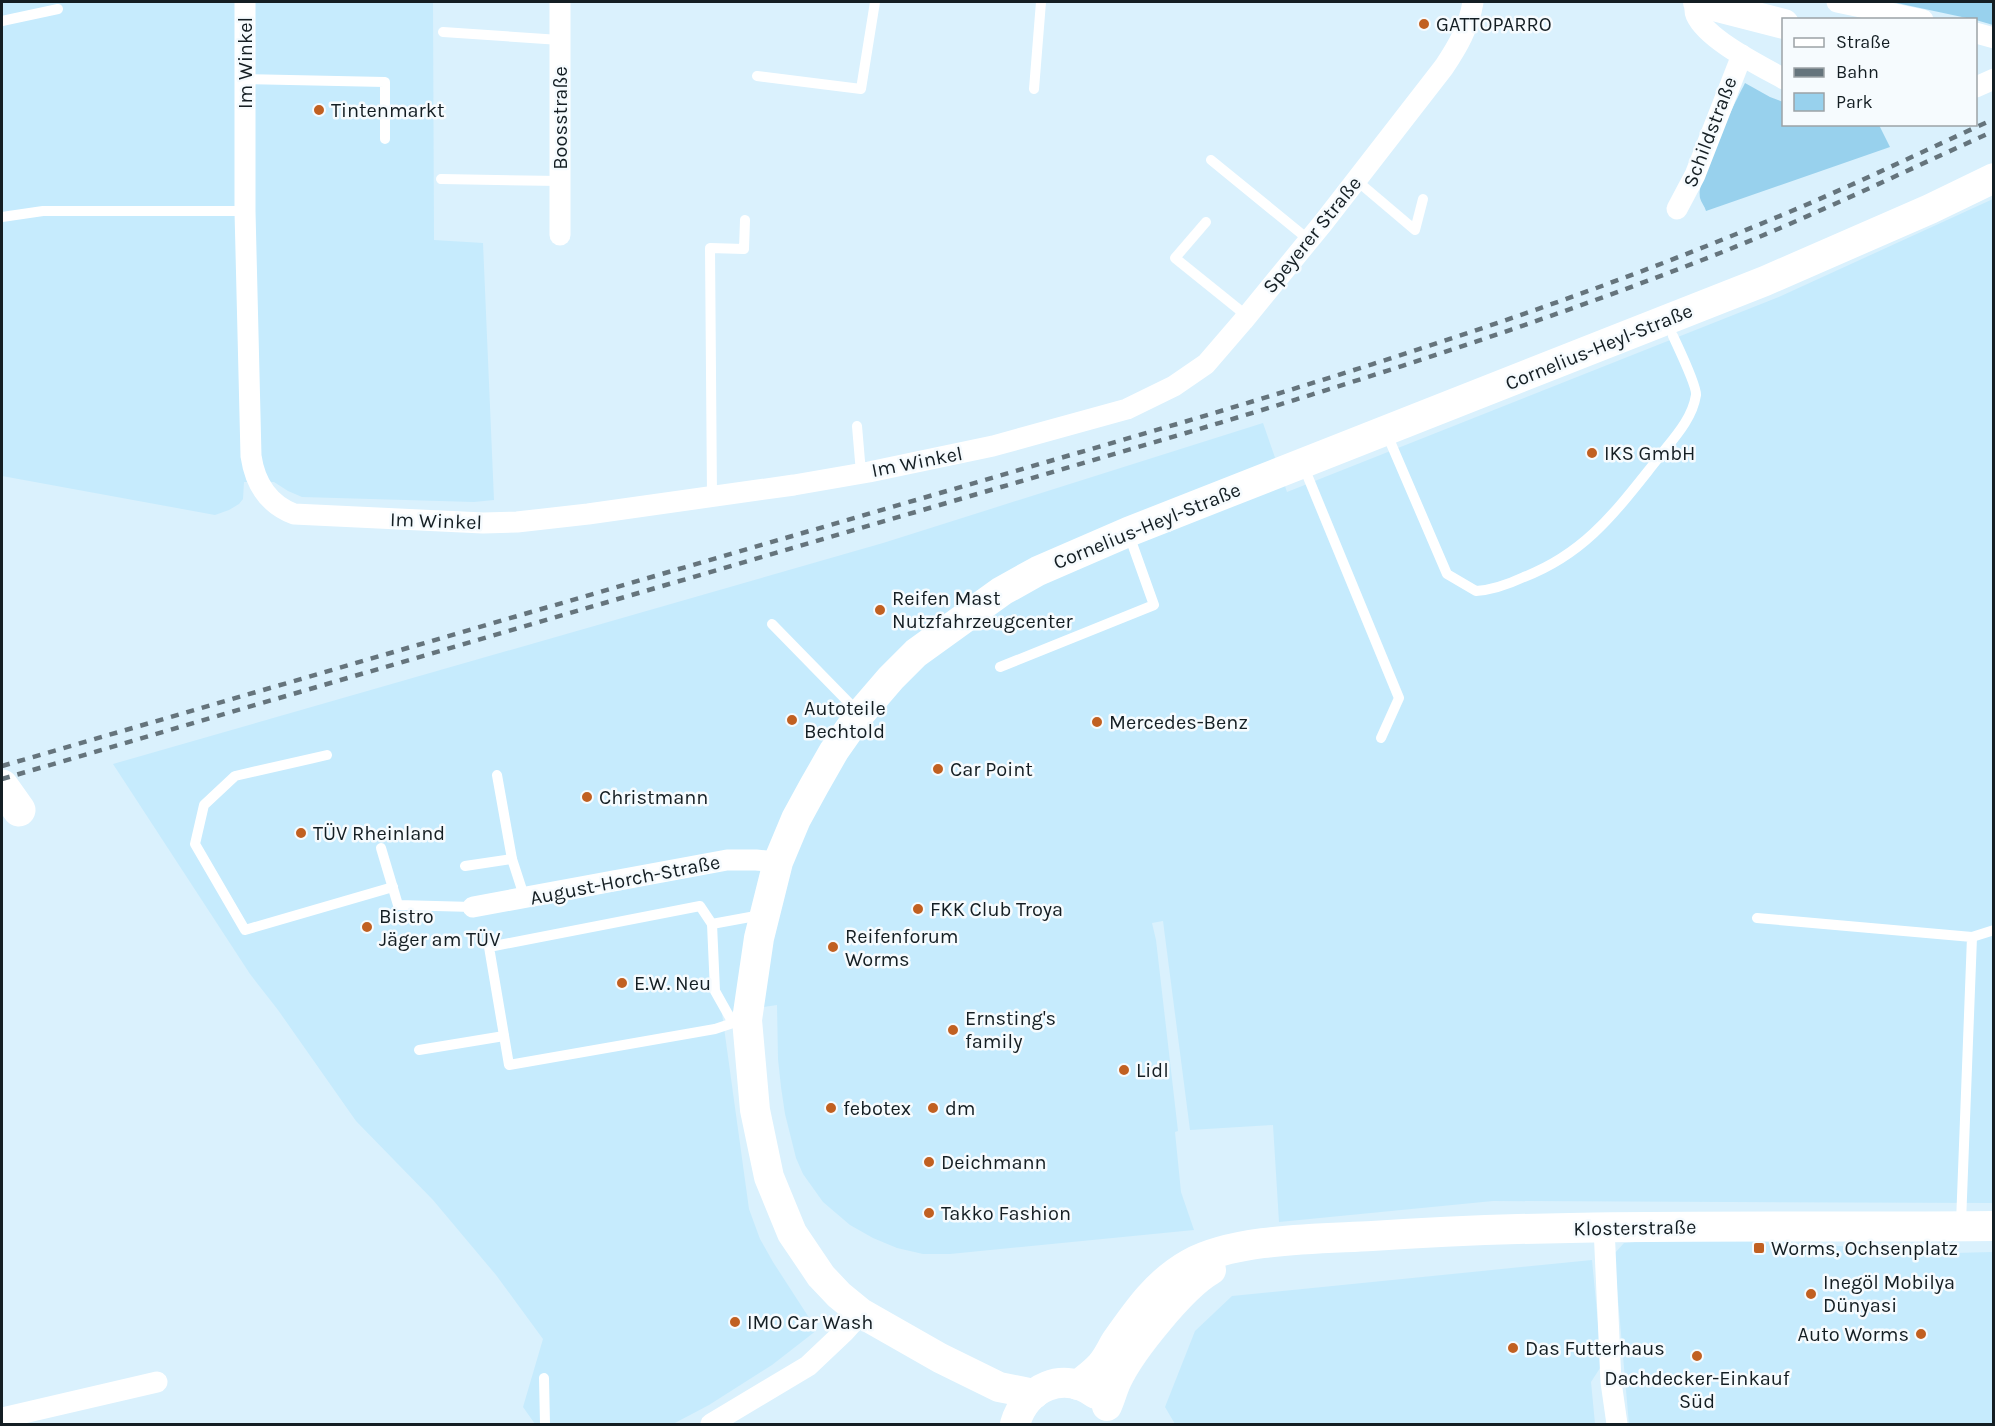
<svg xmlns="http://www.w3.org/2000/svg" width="1995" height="1426" font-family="Karla,sans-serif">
<rect width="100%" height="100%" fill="#daf1fd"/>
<g fill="#c6ebfd">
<polygon points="2,2 433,2 434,240 483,243 494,500 474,502 302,497 288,491 274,482 244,482 243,499 239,504 229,510 215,515 2,476"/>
<polygon points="1993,199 1993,1203 1493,1201 1279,1222 1273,1125 1190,1130 1163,921 1152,923 1156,940 1178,1131 1175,1132 1181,1192 1194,1230 950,1254 923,1254 897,1248 873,1238 850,1225 823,1202 803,1174 796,1158 785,1114 781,1087 778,1059 777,1005 722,1013 749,1209 760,1239 773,1262 817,1330 772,1365 709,1405 673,1424 535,1424 523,1407 543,1339 496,1275 433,1200 356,1121 278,1010 250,974 113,764 883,543 1263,423 1287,492 1781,296"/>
<polygon points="1693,1237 1954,1253 1993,1252 1993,1424 1629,1424 1614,1254 1624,1243"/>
<polygon points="1592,1260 1602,1365 1591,1382 1595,1424 1175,1424 1165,1407 1195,1331 1232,1296"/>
</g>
<g fill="#98d1ed">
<polygon points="1892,2 1993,2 1993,25 1976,20"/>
<path d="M 1745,83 L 1770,97 L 1783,102 L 1784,124 L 1879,125 L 1890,147 L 1706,211 C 1705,207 1701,202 1700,198 C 1696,179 1735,103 1745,83 Z"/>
</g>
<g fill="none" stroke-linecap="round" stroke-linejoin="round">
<g stroke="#fff" stroke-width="10">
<polyline points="2,21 58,9"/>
<polyline points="443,32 560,40"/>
<polyline points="757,76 861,89 875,2"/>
<polyline points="245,79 385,82 385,139"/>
<polyline points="1034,89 1041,2"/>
<polyline points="1211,160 1309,240"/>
<polyline points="441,179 560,181"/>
<polyline points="1356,180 1415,230 1423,199"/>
<polyline points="2,217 43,211 245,211"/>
<polyline points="1206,222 1175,258 1247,316"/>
<polyline points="857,426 861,473"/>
<path d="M 1386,432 L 1447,574 L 1476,591 C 1493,590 1509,584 1524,577 C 1586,553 1616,511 1656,461 C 1671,441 1692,421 1696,395 C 1697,386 1678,347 1673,336"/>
<polyline points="1303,465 1399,698 1381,738"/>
<polyline points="712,496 710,248 744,249 745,220"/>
<polyline points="772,624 858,712"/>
<polyline points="1000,667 1154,605 1129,535"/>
<polyline points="327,755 235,776 204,805 195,844 245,930 393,887"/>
<polyline points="497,775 512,859 525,899"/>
<polyline points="381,848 398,905 473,907"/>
<polyline points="465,866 512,859"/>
<polyline points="1757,918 1972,937 1961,1223"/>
<polyline points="712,924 700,906 489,947 509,1065 715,1029 733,1023"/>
<polyline points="1972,937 1994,930"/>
<polyline points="738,1022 733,1023 715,991 712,924 761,915"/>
<polyline points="419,1050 504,1036"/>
<polyline points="544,1378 545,1424"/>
</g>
<g stroke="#fff" stroke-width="21">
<path d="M 245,2 L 245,211 L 251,456 C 255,483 268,504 294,514 L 483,523 L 517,522 L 588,514 L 794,485 L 869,472 L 993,446 L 1127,409 L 1174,386 L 1206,364 L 1243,321 L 1323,223 L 1444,67 C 1458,46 1469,27 1473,2"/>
<path d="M 1696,2 C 1695,6 1694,11 1696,15 C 1707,40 1761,66 1784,79"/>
<polyline points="1837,2 1923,20"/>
<polyline points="1976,33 1994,38"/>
<polyline points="1976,87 1994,79"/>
<polyline points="1677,209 1695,175 1742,55"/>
<polyline points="560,235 560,2"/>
<polyline points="473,907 727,860 756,860 778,862"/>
<polyline points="1604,1227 1611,1382 1617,1424"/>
<polyline points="2,1418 157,1382"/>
<polyline points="711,1424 808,1366 845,1331 861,1313"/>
</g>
<g stroke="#fff" stroke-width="30">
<polyline points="1698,2 1784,24"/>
<path d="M 1078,1385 C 1085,1379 1094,1373 1100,1366 C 1107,1359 1111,1349 1116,1341 C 1137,1311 1157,1282 1189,1264 C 1235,1238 1320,1239 1372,1236 C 1579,1222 1786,1228 1994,1226"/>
<polyline points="1034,1394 999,1387 940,1358 861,1313 839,1295 821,1276 792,1233 769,1177 755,1110 747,1020 759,938 778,862 796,819 814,786 834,751 860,714 891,678 916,653 1002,591 1038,571 1128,532 1765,281 1930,209 1994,178"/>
<path d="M 1107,1406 C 1111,1397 1113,1388 1117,1380 C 1131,1350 1183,1286 1211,1270"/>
<path d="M 1015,1424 C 1026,1387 1063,1370 1096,1394"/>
</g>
<polyline stroke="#fff" stroke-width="33" points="2,786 19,810"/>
<g stroke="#65747c" stroke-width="4.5" stroke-dasharray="8 8" stroke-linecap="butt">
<path d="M 2,766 L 1184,422 C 1382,363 1580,300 1770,220 C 1846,189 1919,153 1994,119"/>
<path d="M 2,779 L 1186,433 C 1366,379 1545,322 1720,253 C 1813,216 1903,172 1994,131"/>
</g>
</g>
<g fill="#c16021" stroke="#f6fbfe" stroke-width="2">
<circle cx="1424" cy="24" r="6"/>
<circle cx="319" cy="110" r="6"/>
<circle cx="1592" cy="453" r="6"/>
<circle cx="880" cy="610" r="6"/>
<circle cx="792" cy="720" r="6"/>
<circle cx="1097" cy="722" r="6"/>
<circle cx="938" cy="769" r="6"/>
<circle cx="587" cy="797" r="6"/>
<circle cx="301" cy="833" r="6"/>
<circle cx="918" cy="909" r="6"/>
<circle cx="367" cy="927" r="6"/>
<circle cx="833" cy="947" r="6"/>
<circle cx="622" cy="983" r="6"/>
<circle cx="953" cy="1030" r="6"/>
<circle cx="1124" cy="1070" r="6"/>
<circle cx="831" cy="1108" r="6"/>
<circle cx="933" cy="1108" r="6"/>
<circle cx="929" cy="1162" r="6"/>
<circle cx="929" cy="1213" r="6"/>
<rect x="1753" y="1242" width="12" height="12" rx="3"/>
<circle cx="1811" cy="1294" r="6"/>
<circle cx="735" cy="1322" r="6"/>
<circle cx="1921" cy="1334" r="6"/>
<circle cx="1513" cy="1348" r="6"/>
<circle cx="1697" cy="1356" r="6"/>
</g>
<g text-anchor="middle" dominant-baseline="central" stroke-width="5" stroke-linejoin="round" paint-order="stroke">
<g font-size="20" fill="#141e23" stroke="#f6fbfe" text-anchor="start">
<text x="1436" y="24">GATTOPARRO</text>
<text x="331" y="110">Tintenmarkt</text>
<text x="1604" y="453">IKS GmbH</text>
<text x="892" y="598">Reifen Mast<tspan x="892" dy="23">Nutzfahrzeugcenter</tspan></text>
<text x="804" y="708">Autoteile<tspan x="804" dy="23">Bechtold</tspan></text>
<text x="1109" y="722">Mercedes-Benz</text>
<text x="950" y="769">Car Point</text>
<text x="599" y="797">Christmann</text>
<text x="313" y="833">TÜV Rheinland</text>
<text x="930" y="909">FKK Club Troya</text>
<text x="379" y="916">Bistro<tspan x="379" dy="23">Jäger am TÜV</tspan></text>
<text x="845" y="936">Reifenforum<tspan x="845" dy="23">Worms</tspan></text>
<text x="634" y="983">E.W. Neu</text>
<text x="965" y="1018">Ernsting's<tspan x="965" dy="23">family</tspan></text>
<text x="1136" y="1070">Lidl</text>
<text x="843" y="1108">febotex</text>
<text x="945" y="1108">dm</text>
<text x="941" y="1162">Deichmann</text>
<text x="941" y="1213">Takko Fashion</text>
<text x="1771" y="1248">Worms, Ochsenplatz</text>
<text x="1823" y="1282">Inegöl Mobilya<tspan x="1823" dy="23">Dünyasi</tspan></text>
<text x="747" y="1322">IMO Car Wash</text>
<text x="1909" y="1334" text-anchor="end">Auto Worms</text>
<text x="1525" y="1348">Das Futterhaus</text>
<text x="1697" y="1378" text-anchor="middle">Dachdecker-Einkauf<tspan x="1697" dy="23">Süd</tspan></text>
</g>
<g font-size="20" fill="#141e23" stroke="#f6fbfe">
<text transform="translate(245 63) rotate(-90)">Im Winkel</text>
<text transform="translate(560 118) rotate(-90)">Boosstraße</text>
<text transform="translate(1710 132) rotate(-69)">Schildstraße</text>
<text transform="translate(1312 235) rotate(-51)">Speyerer Straße</text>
<text transform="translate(1599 347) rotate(-22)">Cornelius-Heyl-Straße</text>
<text transform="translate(917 462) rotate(-11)">Im Winkel</text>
<text transform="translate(436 521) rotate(2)">Im Winkel</text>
<text transform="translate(1147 526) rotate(-22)">Cornelius-Heyl-Straße</text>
<text transform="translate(625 880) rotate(-11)">August-Horch-Straße</text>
<text transform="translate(1635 1228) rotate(-1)">Klosterstraße</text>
</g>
</g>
<rect width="1995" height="1426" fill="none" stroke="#141e23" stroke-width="6"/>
<rect x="1782" y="18" width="195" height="108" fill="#f6fbfe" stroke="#9ca3a6" stroke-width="1.5"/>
<rect x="1794" y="38" width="30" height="9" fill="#ffffff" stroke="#9ca3a6" stroke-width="1.5"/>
<text x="1836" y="48" font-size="18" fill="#141e23">Straße</text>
<rect x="1794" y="68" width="30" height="9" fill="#65747c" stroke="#9ca3a6" stroke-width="1.5"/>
<text x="1836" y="78" font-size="18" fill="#141e23">Bahn</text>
<rect x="1794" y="93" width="30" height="18" fill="#98d1ed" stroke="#9ca3a6" stroke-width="1.5"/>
<text x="1836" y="108" font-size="18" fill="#141e23">Park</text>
</svg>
